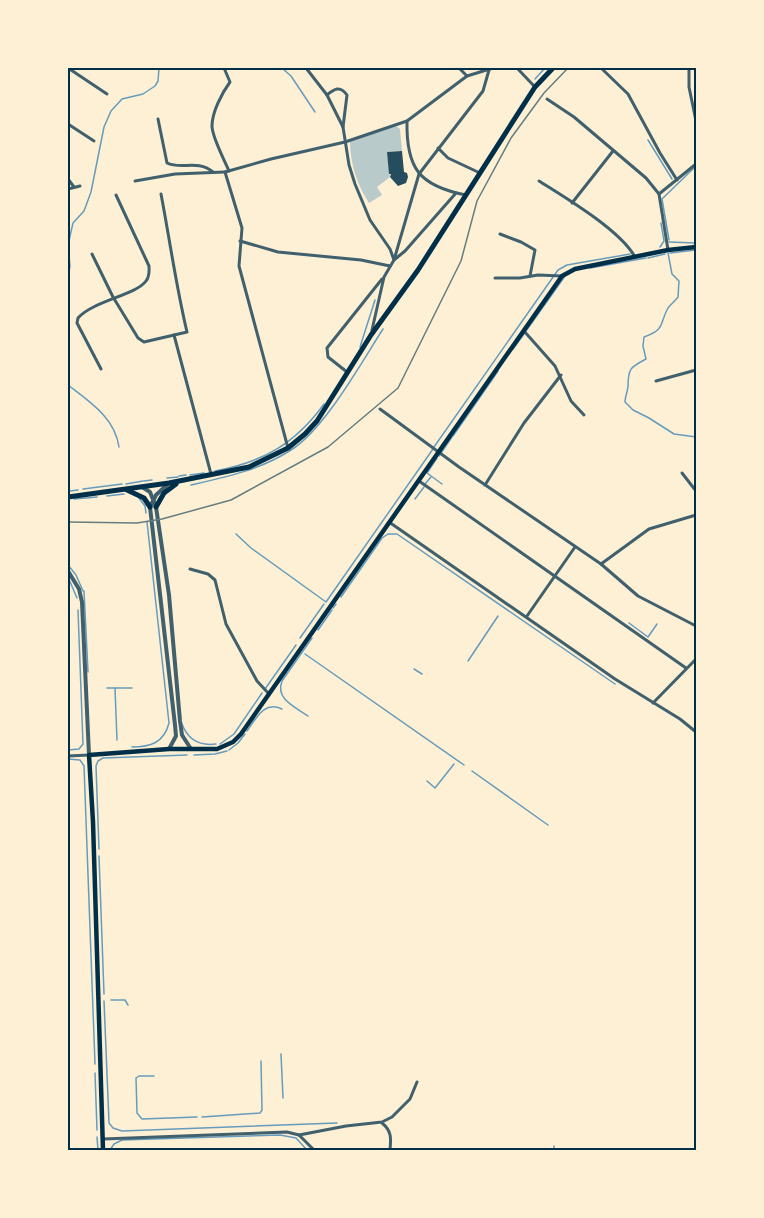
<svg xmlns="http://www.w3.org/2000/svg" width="764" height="1218" font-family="Commissioner,sans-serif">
<rect width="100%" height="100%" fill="#fdf0d5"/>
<path fill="#b9caca" d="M 396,126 L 400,129 L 402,151 L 387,152 L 390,177 L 377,187 L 382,195 L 369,203 C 357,185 350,163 350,141 Z"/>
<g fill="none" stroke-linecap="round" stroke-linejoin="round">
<g stroke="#669bbc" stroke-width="1.5">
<polyline points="282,68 291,76 315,112"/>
<polyline points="535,79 545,68"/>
<polyline points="648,140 672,179"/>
<polyline points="669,240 662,199 696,166"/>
<polyline points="669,242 696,243"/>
<polyline points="68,245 73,223 84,211 91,192 104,127 111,111 122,99 143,94 155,86 158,81 159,68"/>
<polyline points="660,247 664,241 661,223"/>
<path d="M 668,253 L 672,274 L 679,281 L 678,297 C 675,301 671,304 668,308 C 659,324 666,329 644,337 L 643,346 L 646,359 C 631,367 628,368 628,386 C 628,391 625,396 625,402 L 633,410 L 649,418 L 674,434 L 696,437"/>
<polyline points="670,253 696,250"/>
<polyline points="648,258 665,254"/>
<polyline points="590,268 646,258"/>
<polyline points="68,277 70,266 68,245"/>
<polyline points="526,331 565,276"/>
<polyline points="360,347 375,300"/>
<polyline points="513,349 524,334"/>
<path d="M 68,385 C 90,402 115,418 119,447"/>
<polyline points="453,436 498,371"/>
<polyline points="434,447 558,270 567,265 630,254"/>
<polyline points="439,456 452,437"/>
<polyline points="437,458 427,473 442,484"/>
<path d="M 215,471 C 263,462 295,444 324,404"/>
<polyline points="190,475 204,473"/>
<polyline points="179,476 186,475"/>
<polyline points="167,478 178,477"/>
<polyline points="144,481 152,480"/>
<polyline points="126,484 143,481"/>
<polyline points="425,484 431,477"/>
<path d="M 191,485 C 226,477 260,470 291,450 C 324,430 361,363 383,329"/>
<polyline points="83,489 122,484"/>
<polyline points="70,491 78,490"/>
<polyline points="107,496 124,494"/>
<polyline points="139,498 145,506 146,513"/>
<polyline points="74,499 97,497"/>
<polyline points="415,499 424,487"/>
<polyline points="236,534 251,548 326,602 433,449"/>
<polyline points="68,565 76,575 83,591 84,591 88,672"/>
<polyline points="68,577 77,598"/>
<polyline points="341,597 382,538 388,534 397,534 615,684"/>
<polyline points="333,608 336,604"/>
<polyline points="629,623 648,637 657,624"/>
<polyline points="318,630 332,610"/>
<polyline points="300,638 324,604"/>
<polyline points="305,654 464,765"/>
<polyline points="468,661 498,616"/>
<polyline points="414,669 422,674"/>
<polyline points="107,688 132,688"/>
<polyline points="115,688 117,740"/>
<polyline points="265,689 296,645"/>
<path d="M 308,716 C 295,707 275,699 282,681 L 312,638"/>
<path d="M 182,724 C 188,740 200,746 216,744"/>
<path d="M 247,731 C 256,719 264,700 282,709"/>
<polyline points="220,744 234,734 262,693"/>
<path d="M 132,747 C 150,747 164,743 169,723 L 147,522"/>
<polyline points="68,750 79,749 83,744 78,610"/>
<polyline points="229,750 238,743 245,734"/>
<polyline points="194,755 215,754 227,751"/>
<polyline points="68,759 80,760 84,766 95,1064"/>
<polyline points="472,771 548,825"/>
<polyline points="427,781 435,788 454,764"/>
<polyline points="99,849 96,766 98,761 103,758 187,755"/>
<polyline points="99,856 104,994"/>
<polyline points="111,1000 125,1000 128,1005"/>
<polyline points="104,1001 109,1122"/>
<polyline points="281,1054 283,1098"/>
<polyline points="95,1073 97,1130"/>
<polyline points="154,1076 139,1076 136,1078 137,1113 142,1119 197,1117"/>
<polyline points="202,1117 260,1113 262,1110 261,1061"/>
<polyline points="109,1123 113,1128 122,1131 337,1123"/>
<polyline points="97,1137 98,1150"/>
<polyline points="110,1150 114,1144 122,1140 280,1135 296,1138 307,1150"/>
<polyline points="554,1150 554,1146"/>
</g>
</g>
<polygon fill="#264d5e" points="402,151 404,172 407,173 408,177 406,183 398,186 390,177 391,174 389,174 387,152"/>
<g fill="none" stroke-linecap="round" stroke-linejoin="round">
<g stroke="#3f606c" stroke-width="3">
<polyline points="68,68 107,94"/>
<path d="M 224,68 L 230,82 C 222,93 212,112 212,126 C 212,137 224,159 229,171"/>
<polyline points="306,68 327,95 343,127"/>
<polyline points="459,68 467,76"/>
<polyline points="517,68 534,86"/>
<polyline points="601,68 628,94 660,153 677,180"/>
<polyline points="689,68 689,87 696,121"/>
<path d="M 327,95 C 334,89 340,85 347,95 L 343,127 L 349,165 L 355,184 L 370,220 L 390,249 L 394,260 L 405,251 L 456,193"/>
<polyline points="547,99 574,117 646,178 659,194 668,250"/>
<path d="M 158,119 L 167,163 C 182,170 197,159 213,172"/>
<path d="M 407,121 C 406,168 419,186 466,195"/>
<polyline points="68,124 94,141"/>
<polyline points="438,148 448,158 480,173"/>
<polyline points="68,179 74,187"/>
<polyline points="135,181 175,174 225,172"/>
<path d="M 539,181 C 566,198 620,230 635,257"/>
<polyline points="68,189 80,186"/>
<polyline points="659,194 696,164"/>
<polyline points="572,203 613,151"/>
<polyline points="500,234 521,242 535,250 530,276"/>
<polyline points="240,241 278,252 361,260 390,266"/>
<path d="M 92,254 L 113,297 L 138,338 L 144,342 L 187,332 C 176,286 170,241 161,194"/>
<polyline points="495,278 520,278 538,275 562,276"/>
<polyline points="372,330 384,277 394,260 419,174 483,91 489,70"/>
<polyline points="524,331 555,366 571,401 584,415"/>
<polyline points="174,335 211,474"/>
<path d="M 101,369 L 77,323 L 78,318 C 93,301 136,295 146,281 C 150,276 149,271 149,266 L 116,195"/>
<polyline points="347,372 328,357 327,348 382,279"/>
<polyline points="656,381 696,370"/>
<polyline points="380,409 459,467 601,564 649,529 696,515"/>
<polyline points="288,448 239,266 242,228 225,172 271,159 345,142 407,121 467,76 493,68"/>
<polyline points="682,473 696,491"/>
<polyline points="419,481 686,668"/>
<polyline points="485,485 524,423 561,375"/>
<polyline points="389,522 615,679 680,719 696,732"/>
<polyline points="601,564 638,596 696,626"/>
<polyline points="190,569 208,574 215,580 226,624 257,681 269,694"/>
<polyline points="527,616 575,547"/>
<polyline points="653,703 696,659"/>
<polyline points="68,756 89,755"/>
<path d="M 382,1123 C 392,1131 391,1139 390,1150"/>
<polyline points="299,1135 346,1126 382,1122 392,1117 410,1099 417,1082"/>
<polyline points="103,1139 287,1132 299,1135 314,1150"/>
</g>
<g stroke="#3f606c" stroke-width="4">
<polyline points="168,484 156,495 150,507 175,725 176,736 169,749"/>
<polyline points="142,487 150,492 156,507 169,595 180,721 182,735 191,749"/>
<polyline points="68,571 79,589 82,602 89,755"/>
</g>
<polyline stroke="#003049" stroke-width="4.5" points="103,1150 93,822 89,755 169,749 217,749 233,742 241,734 562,276 575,269 668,250 696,247"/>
<g stroke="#003049" stroke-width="5">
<polyline points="127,490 144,498 150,507"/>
<polyline points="68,497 169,483 249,467 288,448 305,434 317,421 371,335 418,270 535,87 553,68"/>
<polyline points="156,507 164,493 176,484"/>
</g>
<polyline stroke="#657d81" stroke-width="1.5" points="68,522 137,523 162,519 231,500 328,447 398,388 461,261 477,201 511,138 544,93 568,68"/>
</g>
<rect width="764" height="1218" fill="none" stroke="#fdf0d5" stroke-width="138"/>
<rect x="69" y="69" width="626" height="1080" fill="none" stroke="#003049" stroke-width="2"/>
</svg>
